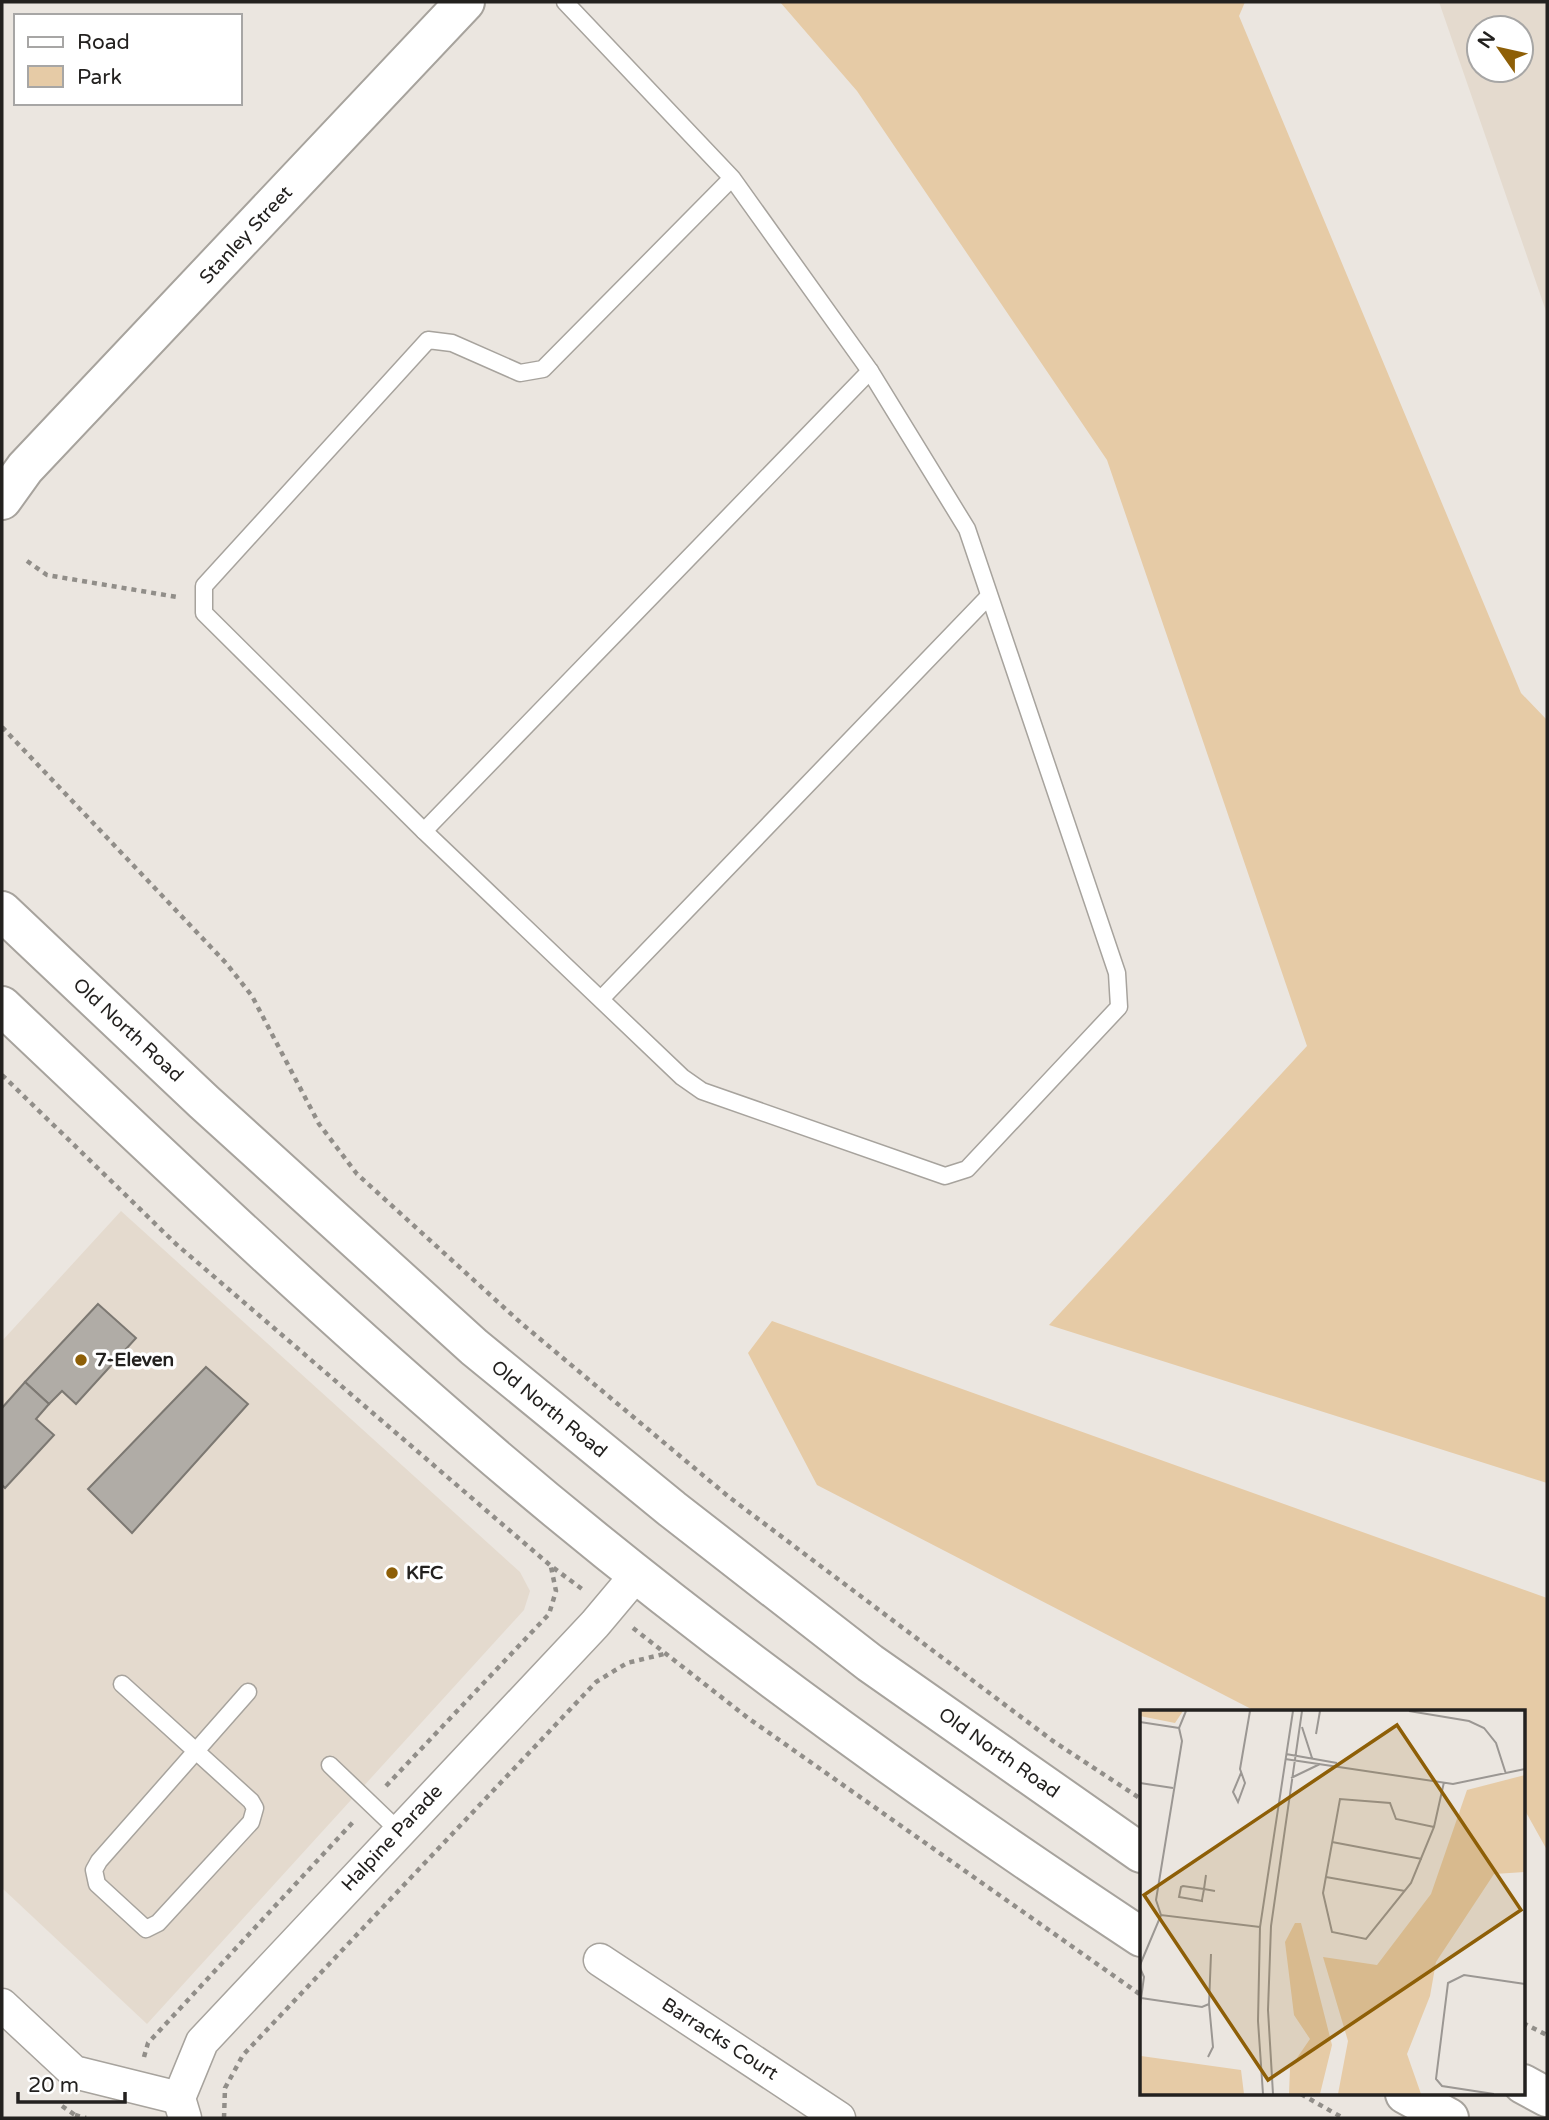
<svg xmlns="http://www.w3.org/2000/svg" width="1549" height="2120" viewBox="0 0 1549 2120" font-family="'Varela Round',sans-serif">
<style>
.built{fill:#e4dace;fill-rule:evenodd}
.green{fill:#e6cba6}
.building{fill:#b0aca6;stroke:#7c7872;stroke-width:2}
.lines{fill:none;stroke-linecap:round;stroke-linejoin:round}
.service-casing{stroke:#a7a39d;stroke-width:19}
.minor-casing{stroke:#a7a39d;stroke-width:35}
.tertiary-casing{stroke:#a7a39d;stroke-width:42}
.secondary-casing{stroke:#a7a39d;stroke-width:42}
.path{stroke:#918e89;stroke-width:4.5;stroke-dasharray:5 5;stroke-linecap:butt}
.service{stroke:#fff;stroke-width:16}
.minor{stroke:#fff;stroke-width:32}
.tertiary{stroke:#fff;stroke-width:38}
.secondary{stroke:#fff;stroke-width:38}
.poi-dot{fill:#8e5f07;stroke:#fff;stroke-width:2.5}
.labels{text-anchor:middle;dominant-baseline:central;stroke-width:7;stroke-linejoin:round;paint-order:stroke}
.street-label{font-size:19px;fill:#23211f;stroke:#fff}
.poi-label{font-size:19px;font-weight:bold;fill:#23211f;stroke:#fff;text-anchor:start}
.inset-road{fill:none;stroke:#9b9793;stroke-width:2}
.view{fill:#8e5f07;fill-opacity:0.15;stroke:#8e5f07;stroke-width:3.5}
.inset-edge{fill:none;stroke:#23211f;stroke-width:3.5}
</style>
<rect width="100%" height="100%" fill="#ebe6e0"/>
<g class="built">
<path d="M1439,2H1547V314ZM1479,28H1521V70H1479Z"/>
<path d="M121,1211L520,1572L530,1591L524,1610L147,2024L2,1888V1341Z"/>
</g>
<g class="green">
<path d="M780,2H1245L1239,16L1521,693L1547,720V1483L1049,1325L1307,1046L1107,460L857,91Z"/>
<path d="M772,1321L1547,1598V1850L1523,1807V1712H1257L817,1485L748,1353Z"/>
</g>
<g class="building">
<path d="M98,1304L136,1338L76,1404L62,1391L49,1404L25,1382Z"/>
<path d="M206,1367L248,1404L132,1533L88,1489Z"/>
<path d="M25,1382L49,1404L36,1419L54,1435L5,1488L2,1485V1408Z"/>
</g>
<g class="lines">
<defs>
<g id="service">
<path d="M565,2L732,178L870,371L967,529L1117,973L1119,1007L967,1169L945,1176L702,1091L682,1077L424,831L204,613V586L428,340L452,343L520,373L543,369L732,178"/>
<path d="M424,831L870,371"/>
<path d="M601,999L989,596"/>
<path d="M122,1684L251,1801L255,1808L251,1822L158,1923L146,1929L97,1884L94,1870L99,1861L248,1692"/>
<path d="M330,1765L399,1831"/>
</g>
<g id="minor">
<path d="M600,1960L839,2118"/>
<path d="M2,2005L74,2072L179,2098"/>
<path d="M185,2118L179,2098L202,2042L595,1624L637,1574"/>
</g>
<path id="tertiary" d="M2,500L25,468L465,2"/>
<g id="secondary">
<path d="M2,911L204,1102L474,1347L672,1509L870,1663L1141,1853"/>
<path d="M2,1006C156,1152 310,1298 471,1437C681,1619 909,1784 1141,1937"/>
<path d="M1523,2084L1547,2097"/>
<path d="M1405,2094L1449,2118"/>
</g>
</defs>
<use href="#service" class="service-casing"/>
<use href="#minor" class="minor-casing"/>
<use href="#tertiary" class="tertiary-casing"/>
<use href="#secondary" class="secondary-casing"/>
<g class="path">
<path d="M27,561L47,575L177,597"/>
<path d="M2,727L226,963L252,996L319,1124L357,1174L521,1323L729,1497L1053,1741L1141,1799"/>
<path d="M2,1075L176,1244L551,1566L582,1589"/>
<path d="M633,1628L748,1718L1141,1995"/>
<path d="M386,1786L549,1614L556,1591L551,1567"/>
<path d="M1523,2023L1547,2035"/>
<path d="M144,2057L148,2043L354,1821"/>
<path d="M1301,2094L1343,2118"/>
<path d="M62,2106L75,2115L72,2118"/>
<path d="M75,2115L86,2118"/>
<path d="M224,2118L225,2088L243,2055L596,1682L627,1663L664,1654"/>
</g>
<use href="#service" class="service"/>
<use href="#minor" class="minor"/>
<use href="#tertiary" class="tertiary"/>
<use href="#secondary" class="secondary"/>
</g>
<g class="poi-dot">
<circle cx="81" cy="1360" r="7"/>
<circle cx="392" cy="1573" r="7"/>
</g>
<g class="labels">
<g class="street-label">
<text transform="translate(246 235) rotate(-47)">Stanley Street</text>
<text transform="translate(128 1030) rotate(43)">Old North Road</text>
<text transform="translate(549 1409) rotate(39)">Old North Road</text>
<text transform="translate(999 1753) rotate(35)">Old North Road</text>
<text transform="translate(392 1838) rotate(-47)">Halpine Parade</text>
<text transform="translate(720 2039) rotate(33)">Barracks Court</text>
</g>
<g class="poi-label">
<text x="95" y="1360">7-Eleven</text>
<text x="406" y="1573">KFC</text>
</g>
</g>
<g transform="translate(1140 1710)">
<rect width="385" height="385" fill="#ebe6e0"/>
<path d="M0,1H43L35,13L0,6ZM385,65V162L354,164L296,252L290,286L267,344L281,384H198L208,331L183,247L237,255L291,184L327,80ZM155,213H161L192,335L180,384H149L150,358L170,329L154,305L145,232ZM1,346L101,360L104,384H0Z" fill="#e6cba6"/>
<path class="inset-road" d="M269,1L329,11L344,18L356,33L366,64M0,12L39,18M162,17L172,48M176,24L180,1M146,44L197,53M145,49L313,74L385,59M101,63L93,82L98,92L105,73L100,59L110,1M151,68L180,54M0,73L33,78M294,117L256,109L250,93L200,89L183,183L192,222L226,229L271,173L294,117L304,72M192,132L282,149M66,165L64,179L62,190V191L39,187L41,177L43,176L64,179L75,181M186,167L265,181M21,205L16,190L42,31L39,18L46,1M0,255L21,205L120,217M0,258L4,267L0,296M1,288L62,297L69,294L71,244M68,347L73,337L69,294M123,384L118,311L120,217L153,1M133,384L128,300L131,216L162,1M354,384L302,376L296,369L308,273L324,265L385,274"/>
<path class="view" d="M257,15L381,200L128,370L4,185Z"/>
<rect width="385" height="385" class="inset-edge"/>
</g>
<rect width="1549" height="2120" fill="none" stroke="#23211f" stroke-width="7"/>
<rect x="14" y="14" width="228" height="91" fill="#ffffff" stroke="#a7a6a5" stroke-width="2"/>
<rect x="28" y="37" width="35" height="10" fill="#ffffff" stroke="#a7a6a5" stroke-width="2"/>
<text x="77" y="49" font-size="21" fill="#23211f">Road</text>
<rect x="28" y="66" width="35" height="21" fill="#e6cba6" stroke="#a7a6a5" stroke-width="2"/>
<text x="77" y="84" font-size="21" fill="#23211f">Park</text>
<g transform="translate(1500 49) rotate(304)"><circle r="33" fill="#ffffff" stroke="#a7a6a5" stroke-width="2"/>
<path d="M0-5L12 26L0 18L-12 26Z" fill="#8e5f07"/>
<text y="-10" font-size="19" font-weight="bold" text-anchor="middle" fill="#23211f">N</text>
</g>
<path d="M18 2092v10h107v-10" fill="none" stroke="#23211f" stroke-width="3.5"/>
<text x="28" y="2092" font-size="21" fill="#23211f" stroke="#ffffff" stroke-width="5" paint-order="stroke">20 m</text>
</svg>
